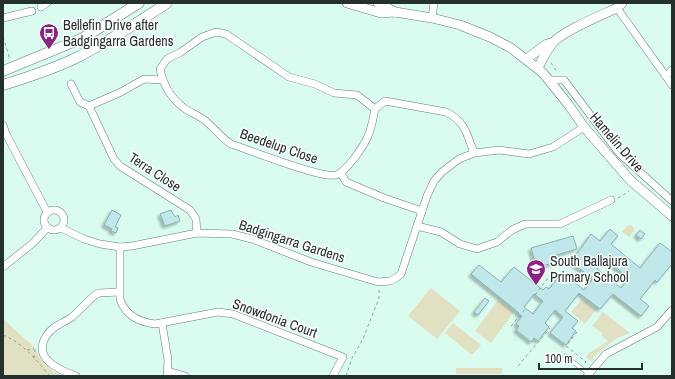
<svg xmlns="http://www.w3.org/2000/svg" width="675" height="379" viewBox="0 0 675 379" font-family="'Archivo Narrow',sans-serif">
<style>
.green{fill:#e1e0c3}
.building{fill:#c0e7e9;stroke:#8bb0b3;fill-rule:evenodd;filter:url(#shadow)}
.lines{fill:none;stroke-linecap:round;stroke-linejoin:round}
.service-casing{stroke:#607f74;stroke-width:4.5}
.minor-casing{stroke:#607f74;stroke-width:8}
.tertiary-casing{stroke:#607f74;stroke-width:10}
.secondary-casing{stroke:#607f74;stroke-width:11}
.path{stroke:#8aa399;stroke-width:1;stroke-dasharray:3 3;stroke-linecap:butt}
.service{stroke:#fff;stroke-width:3.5}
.minor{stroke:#fff;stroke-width:7}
.tertiary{stroke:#fff;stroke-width:9}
.secondary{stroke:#fff;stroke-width:10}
.labels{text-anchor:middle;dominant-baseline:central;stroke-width:3;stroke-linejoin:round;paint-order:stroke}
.poi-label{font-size:14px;fill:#23302b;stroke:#fff;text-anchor:start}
.street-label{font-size:14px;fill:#23302b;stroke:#fff}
</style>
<defs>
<filter id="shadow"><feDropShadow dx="-2.5" dy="2.5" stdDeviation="1" flood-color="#0004"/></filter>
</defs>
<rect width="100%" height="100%" fill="#d9fcee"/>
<g class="green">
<path d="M631,225L635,229L629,237L622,232L627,226Z"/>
<path d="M431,288L460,311L437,339L408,316Z"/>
<path d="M582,299L596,310L585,324L571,312Z"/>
<path d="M498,300L514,312L491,343L475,331Z"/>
<path d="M603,312L630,333L617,338L594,356L592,362L586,357L589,353L608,341L601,335L602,333L592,326Z"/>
<path d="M3,319L35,348L41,360L54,372L64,376H3Z"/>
<path d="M453,323L481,345L472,355L445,333Z"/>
<rect x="456" y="368" width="46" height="6"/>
</g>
<g class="building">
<path d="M112,210L121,215L115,227L118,228L116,233L111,231L112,229L104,225Z"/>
<path d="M171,210L175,217L178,215L180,221L165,226L160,214Z"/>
<path d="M610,229L618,236L611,244L640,268L660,243L672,252V264L657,282L655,280L640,299L649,306L641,316L613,294L600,309L579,293L565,311L578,321L572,328L576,331L566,345L550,333L563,317L555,310L545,323L549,327L538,341L534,338L531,342L516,330L519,326L516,324L522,316L518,314L519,313L471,274L479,265L501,282L514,267L543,290L546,287L549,289L561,274L562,275L563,273L584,290L593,279L571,262L591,234L600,241ZM605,259L629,278L621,288L597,269ZM534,294L543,301L533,314L524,307Z"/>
<path d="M640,230L645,234L641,239L636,235Z"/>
<path d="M573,236L577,249L556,255L558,262L541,266L539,261L535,262L531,248Z"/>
<path d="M485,298L489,301L478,315L474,312Z"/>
</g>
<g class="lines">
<defs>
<path id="service" d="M565,356L589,374"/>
<g id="minor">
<path d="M41,7L47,3"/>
<path d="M617,8L672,85"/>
<path d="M3,18L32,11"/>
<path d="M432,18L434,3"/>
<path d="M666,76L672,70"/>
<path d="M162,80L144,79L121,92L89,106L114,159L120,166L190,210L196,219L197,233"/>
<path d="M549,80H564L619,153L672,201"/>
<path d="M71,84L80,102L89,106"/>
<path d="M375,109C373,118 372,127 368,136C364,146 346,172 336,175C322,179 249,150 231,144C220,137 213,126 203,119C197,115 190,112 184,108C171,98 163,85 160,69L167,59L181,52L202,37L216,32L226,34L289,77L315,84L334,93L357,95L375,109L385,101L446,112C465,121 467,134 474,153"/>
<path d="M3,125L6,134L47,212"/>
<path d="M341,173L346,182L384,198L422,211"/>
<circle cx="54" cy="220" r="10"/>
<path d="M417,226L441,232L460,244L477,249L497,242L512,230L525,224H560L611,200"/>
<path d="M61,228L84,239L100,244L120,247L132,246L197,233L232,234L252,239L311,262L378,282L390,281L396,278L401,274L427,196L434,181L442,172L459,159L474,153L499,150L529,154L553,147L584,127"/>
<path d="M120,247V299C125,315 139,322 155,324L218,312L233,314L343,357L333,376"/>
<path d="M3,267L33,243L47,228"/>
<path d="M162,323L168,360L167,376"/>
<path d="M168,371L185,376"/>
<path d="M76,376C59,370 31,358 47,335C52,326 64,323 72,317C80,310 87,302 95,295L99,293L119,292"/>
<path d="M587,376L606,354L657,327L672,310"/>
</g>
<g id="tertiary">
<path d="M347,3L381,13L395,12L432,18L460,25L490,37L511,48L543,73L568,104L584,127L630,180L672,216"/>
<path d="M378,3L395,12"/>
<path d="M526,59L547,44L551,43"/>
<path d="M538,68C542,60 546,51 552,44C560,32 602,15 617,8L622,3"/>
</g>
<g id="secondary">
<path d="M3,71L83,38L139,3"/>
<path d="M3,85C29,77 56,68 80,56C110,40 139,22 167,3"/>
</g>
</defs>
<use href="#service" class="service-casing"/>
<use href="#minor" class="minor-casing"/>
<use href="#tertiary" class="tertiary-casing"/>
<use href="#secondary" class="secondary-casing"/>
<g class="path">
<path d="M3,37L10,59"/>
<path d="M551,63L558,73"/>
<path d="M618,198L622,196L629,191"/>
<path d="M557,256L560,263L568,267"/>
<path d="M535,295L548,278"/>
<path d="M511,326L526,308"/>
<path d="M577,332L566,346L586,362L585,364"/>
<path d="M3,335C23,343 36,360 50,376"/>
<path d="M27,350L34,349"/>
<path d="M34,358L35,349"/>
<path d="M518,366L550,328"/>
<path d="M346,376L352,358L363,339L379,298V290"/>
</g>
<use href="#service" class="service"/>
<use href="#minor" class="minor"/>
<use href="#tertiary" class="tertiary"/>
<use href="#secondary" class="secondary"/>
</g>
<defs>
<symbol id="bus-pin" viewBox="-11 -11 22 30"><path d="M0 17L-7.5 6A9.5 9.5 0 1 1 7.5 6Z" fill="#8e2185" stroke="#fff"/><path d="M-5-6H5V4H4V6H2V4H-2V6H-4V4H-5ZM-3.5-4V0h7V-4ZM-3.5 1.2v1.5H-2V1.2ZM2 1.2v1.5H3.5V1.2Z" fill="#fff"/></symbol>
<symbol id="school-pin" viewBox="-11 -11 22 30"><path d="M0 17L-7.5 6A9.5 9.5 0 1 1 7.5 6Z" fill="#8e2185" stroke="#fff"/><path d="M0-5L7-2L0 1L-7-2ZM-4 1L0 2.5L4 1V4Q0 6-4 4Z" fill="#fff"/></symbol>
</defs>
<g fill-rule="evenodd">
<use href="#bus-pin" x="38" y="22" width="22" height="30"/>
<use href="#school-pin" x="525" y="258" width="22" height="30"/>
</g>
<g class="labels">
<g class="poi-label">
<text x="63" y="25">Bellefin Drive after<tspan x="63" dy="16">Badgingarra Gardens</tspan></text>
<text x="550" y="261">South Ballajura<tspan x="550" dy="16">Primary School</tspan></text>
</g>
<g class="street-label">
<text transform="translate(617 142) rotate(49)">Hamelin Drive</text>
<text transform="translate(279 146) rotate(19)">Beedelup Close</text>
<text transform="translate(155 172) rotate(33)">Terra Close</text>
<text transform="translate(292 241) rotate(18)">Badgingarra Gardens</text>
<text transform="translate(275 318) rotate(20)">Snowdonia Court</text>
</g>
</g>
<rect width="675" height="379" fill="none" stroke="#23302b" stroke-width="8"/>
<path d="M539 363v6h103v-6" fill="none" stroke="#23302b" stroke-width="2"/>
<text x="545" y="363" font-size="12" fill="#23302b" stroke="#ffffff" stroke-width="3" paint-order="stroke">100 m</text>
</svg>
